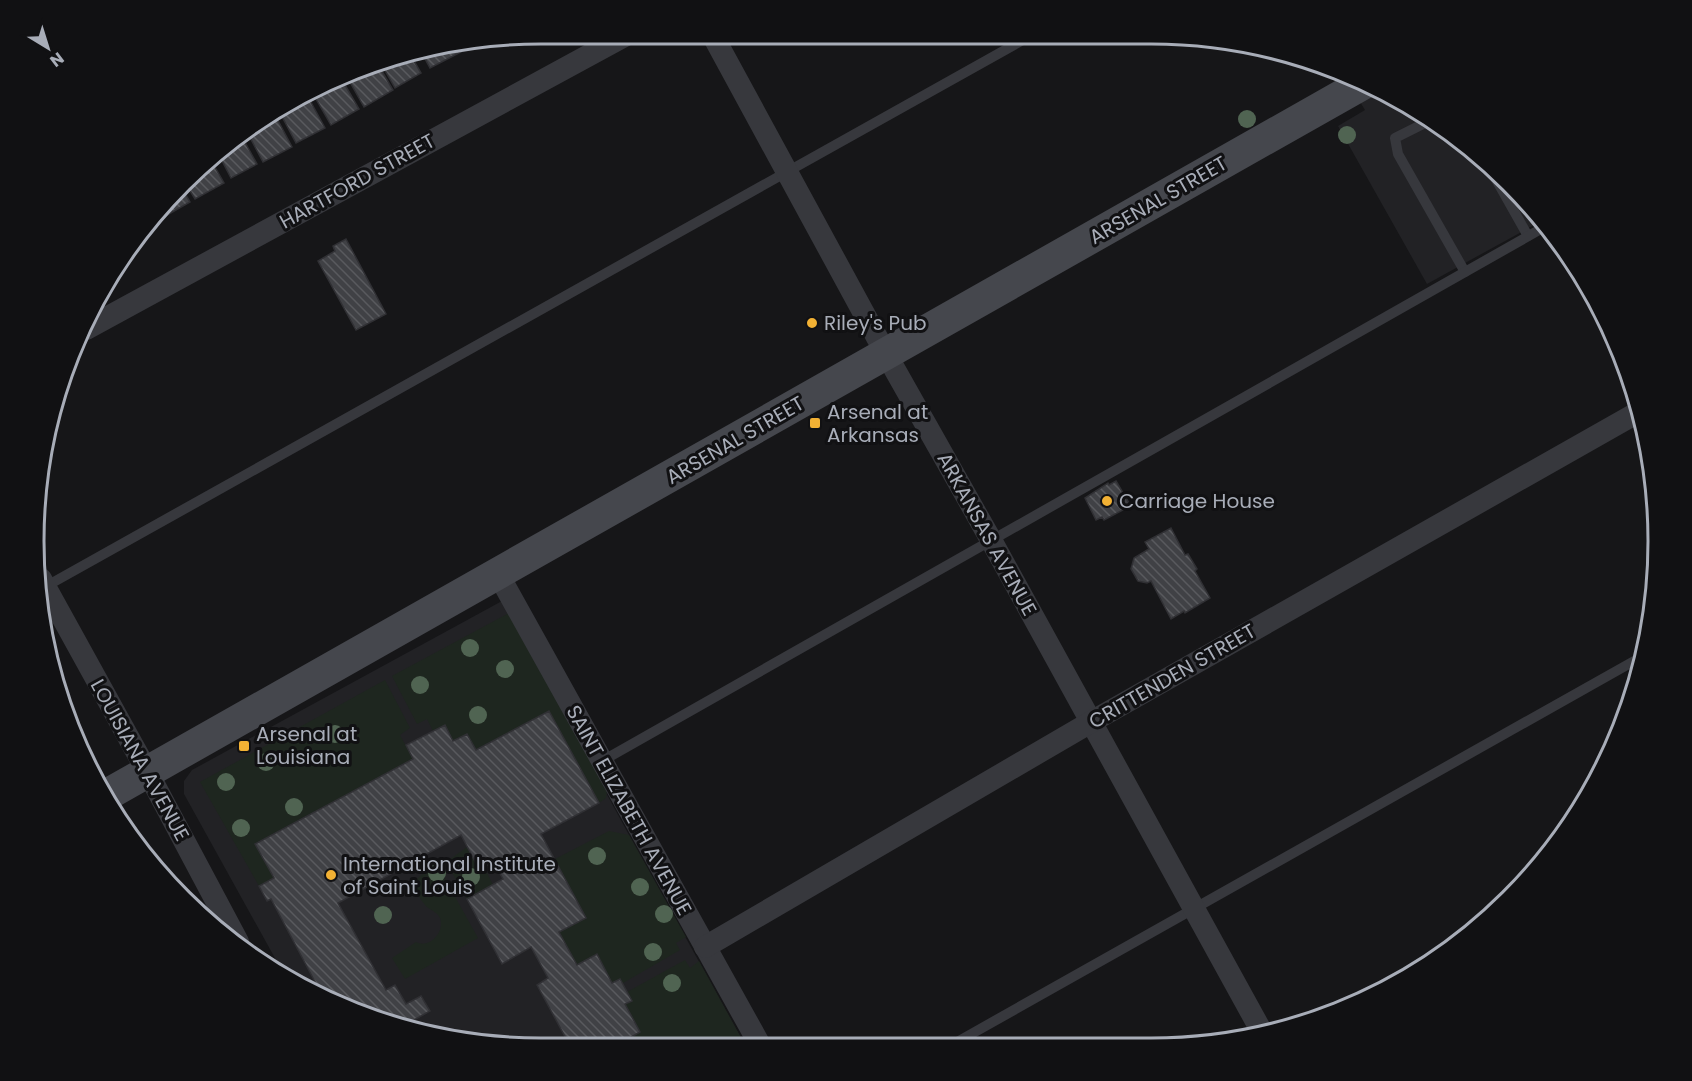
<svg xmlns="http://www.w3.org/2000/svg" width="1692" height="1081" viewBox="0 0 1692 1081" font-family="Poppins,sans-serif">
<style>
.built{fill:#222225}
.green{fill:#1e261f}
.building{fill:url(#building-back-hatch);stroke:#303034;stroke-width:1.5}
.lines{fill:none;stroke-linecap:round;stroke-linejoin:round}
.lane{stroke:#37383d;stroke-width:10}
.street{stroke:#37383d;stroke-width:22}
.secondary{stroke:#45474d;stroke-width:32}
.tree{fill:#506452}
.poi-dot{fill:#f2b134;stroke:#111113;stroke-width:2}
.labels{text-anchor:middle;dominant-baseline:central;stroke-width:6;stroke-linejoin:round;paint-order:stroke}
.street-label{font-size:20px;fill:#a8adb8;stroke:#111113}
.poi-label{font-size:20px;fill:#a8adb8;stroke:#111113;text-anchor:start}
.rim{fill:none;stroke:#a8adb8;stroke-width:3}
</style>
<defs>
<pattern id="building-back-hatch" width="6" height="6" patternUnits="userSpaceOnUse" patternTransform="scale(1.5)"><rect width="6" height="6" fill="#404145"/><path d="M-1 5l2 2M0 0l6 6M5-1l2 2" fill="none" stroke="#595a5e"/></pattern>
</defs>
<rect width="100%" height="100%" fill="#161618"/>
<g class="built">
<path d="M1344,76L1376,85L1486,159L1543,220L1427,284L1338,126L1365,110Z"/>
<path d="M502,601L629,835L745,1045L475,1044L346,1009L281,969L184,794V781L192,770Z"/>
</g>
<g class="green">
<path d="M509,613L607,791L606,798L599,803L549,711L476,750L467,734L453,741L445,725L433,731L427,719L417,724L392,676Z"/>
<path d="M385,680L410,728L400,735L413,759L256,843L274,878L259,886L200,782Z"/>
<path d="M609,831L629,835L686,937L676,943L680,950L623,983L620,979L612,983L577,965L559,932L586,918L555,859Z"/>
<path d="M467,847L480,871L485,869L493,885L467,899L446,862Z"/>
<path d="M438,866L478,938L405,979L392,958L416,942C430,949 445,932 440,918C437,911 429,910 425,905C420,899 416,891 412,884L421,875Z"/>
<path d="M685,960L690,968L699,961L745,1045L622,1044L621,1043L640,1032L625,1004L632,1001L627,992Z"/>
</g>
<g class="building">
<path d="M458,47L461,52L430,68L422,53Z"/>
<path d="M410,54L421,73L395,88L379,60Z"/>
<path d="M376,61L393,90L364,107L346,75Z"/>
<path d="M341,78L359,109L331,125L312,92Z"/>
<path d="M307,95L325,128L296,143L278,109Z"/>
<path d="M273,111L292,147L263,162L246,130L258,119Z"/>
<path d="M241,135L257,164L231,178L221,159L216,158Z"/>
<path d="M212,162L224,183L195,199L187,186Z"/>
<path d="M183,190L190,202L162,218L159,212Z"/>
<path d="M346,239L386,314L356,330L318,261L335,251L333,246Z"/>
<path d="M1116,481L1129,503L1122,507L1123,510L1104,520L1102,517L1096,520L1085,498L1108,483L1109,485Z"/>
<path d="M1171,528L1185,555L1188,554L1197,569L1195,571L1210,598L1185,613L1184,611L1171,619L1151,581L1147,583L1138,581L1131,569L1134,558L1149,549L1145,542Z"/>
<path d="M549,711L599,803L541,834L586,918L559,932L577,965L597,954L612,983L620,979L632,1001L625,1004L640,1032L621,1043L622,1044H569L537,985L548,978L531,947L502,964L467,899L503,879L494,863L480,871L461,835L338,903L386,990L395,985L406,1004L421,996L430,1011L405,1025L346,1009L322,995L271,899L267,901L259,886L274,878L255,844L413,759L406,745L445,725L453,741L467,734L476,750Z"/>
</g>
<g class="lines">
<g class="lane">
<path d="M1429,121L1395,138L1398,154L1465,272"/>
<path d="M1484,158L1528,236"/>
<path d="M43,588L1030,36"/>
<path d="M602,761L1548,225"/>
<path d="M950,1046L1643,656"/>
</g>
<g class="street">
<path d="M712,34L886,354L991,540L1263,1034"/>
<path d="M86,329L628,34"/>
<path d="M498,574L760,1045"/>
<path d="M41,579L147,771L238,942"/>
<path d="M705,947L1091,722L1642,410"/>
</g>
<path class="secondary" d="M103,797L1366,82"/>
</g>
<g class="tree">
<circle cx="1247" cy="119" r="9"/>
<circle cx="1347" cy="135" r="9"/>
<circle cx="470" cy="648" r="9"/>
<circle cx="505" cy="669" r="9"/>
<circle cx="420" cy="685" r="9"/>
<circle cx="478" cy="715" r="9"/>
<circle cx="335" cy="734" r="9"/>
<circle cx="266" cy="762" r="9"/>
<circle cx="226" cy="782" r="9"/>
<circle cx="294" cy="807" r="9"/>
<circle cx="241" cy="828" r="9"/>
<circle cx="597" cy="856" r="9"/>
<circle cx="437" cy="873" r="9"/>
<circle cx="471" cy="877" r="9"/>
<circle cx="640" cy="887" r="9"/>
<circle cx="664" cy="914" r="9"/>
<circle cx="383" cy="915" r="9"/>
<circle cx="653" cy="952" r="9"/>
<circle cx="672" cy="983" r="9"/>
</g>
<g class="poi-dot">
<circle cx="812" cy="323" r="6"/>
<rect x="809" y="417" width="12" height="12" rx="3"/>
<circle cx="1107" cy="501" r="6"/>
<rect x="238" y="740" width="12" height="12" rx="3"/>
<circle cx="331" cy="875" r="6"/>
</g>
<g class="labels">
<g class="street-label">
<text transform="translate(357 181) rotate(-29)">HARTFORD STREET</text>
<text transform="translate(1158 200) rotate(-30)">ARSENAL STREET</text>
<text transform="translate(735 440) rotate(-30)">ARSENAL STREET</text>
<text transform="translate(987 534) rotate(61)">ARKANSAS AVENUE</text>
<text transform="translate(1172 676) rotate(-30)">CRITTENDEN STREET</text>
<text transform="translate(140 760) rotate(61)">LOUISIANA AVENUE</text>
<text transform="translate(629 810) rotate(61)">SAINT ELIZABETH AVENUE</text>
</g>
<g class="poi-label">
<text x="824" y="323">Riley's Pub</text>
<text x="827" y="412">Arsenal at<tspan x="827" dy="23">Arkansas</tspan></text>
<text x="1119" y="501">Carriage House</text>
<text x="256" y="734">Arsenal at<tspan x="256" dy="23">Louisiana</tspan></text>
<text x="343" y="864">International Institute<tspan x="343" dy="23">of Saint Louis</tspan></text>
</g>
</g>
<path d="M0 0H1692V1081H0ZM541 44H1151A497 497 0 0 1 1648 541V541A497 497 0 0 1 1151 1038H541A497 497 0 0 1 44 541V541A497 497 0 0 1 541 44Z" fill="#111113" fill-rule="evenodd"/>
<path class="rim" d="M541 44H1151A497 497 0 0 1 1648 541V541A497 497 0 0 1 1151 1038H541A497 497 0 0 1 44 541V541A497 497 0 0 1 541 44Z"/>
<g transform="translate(48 48) rotate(142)" stroke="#111113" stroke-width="4.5" paint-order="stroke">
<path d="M0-4.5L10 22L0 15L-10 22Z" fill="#a8adb8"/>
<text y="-9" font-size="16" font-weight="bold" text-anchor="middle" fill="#a8adb8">N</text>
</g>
</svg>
